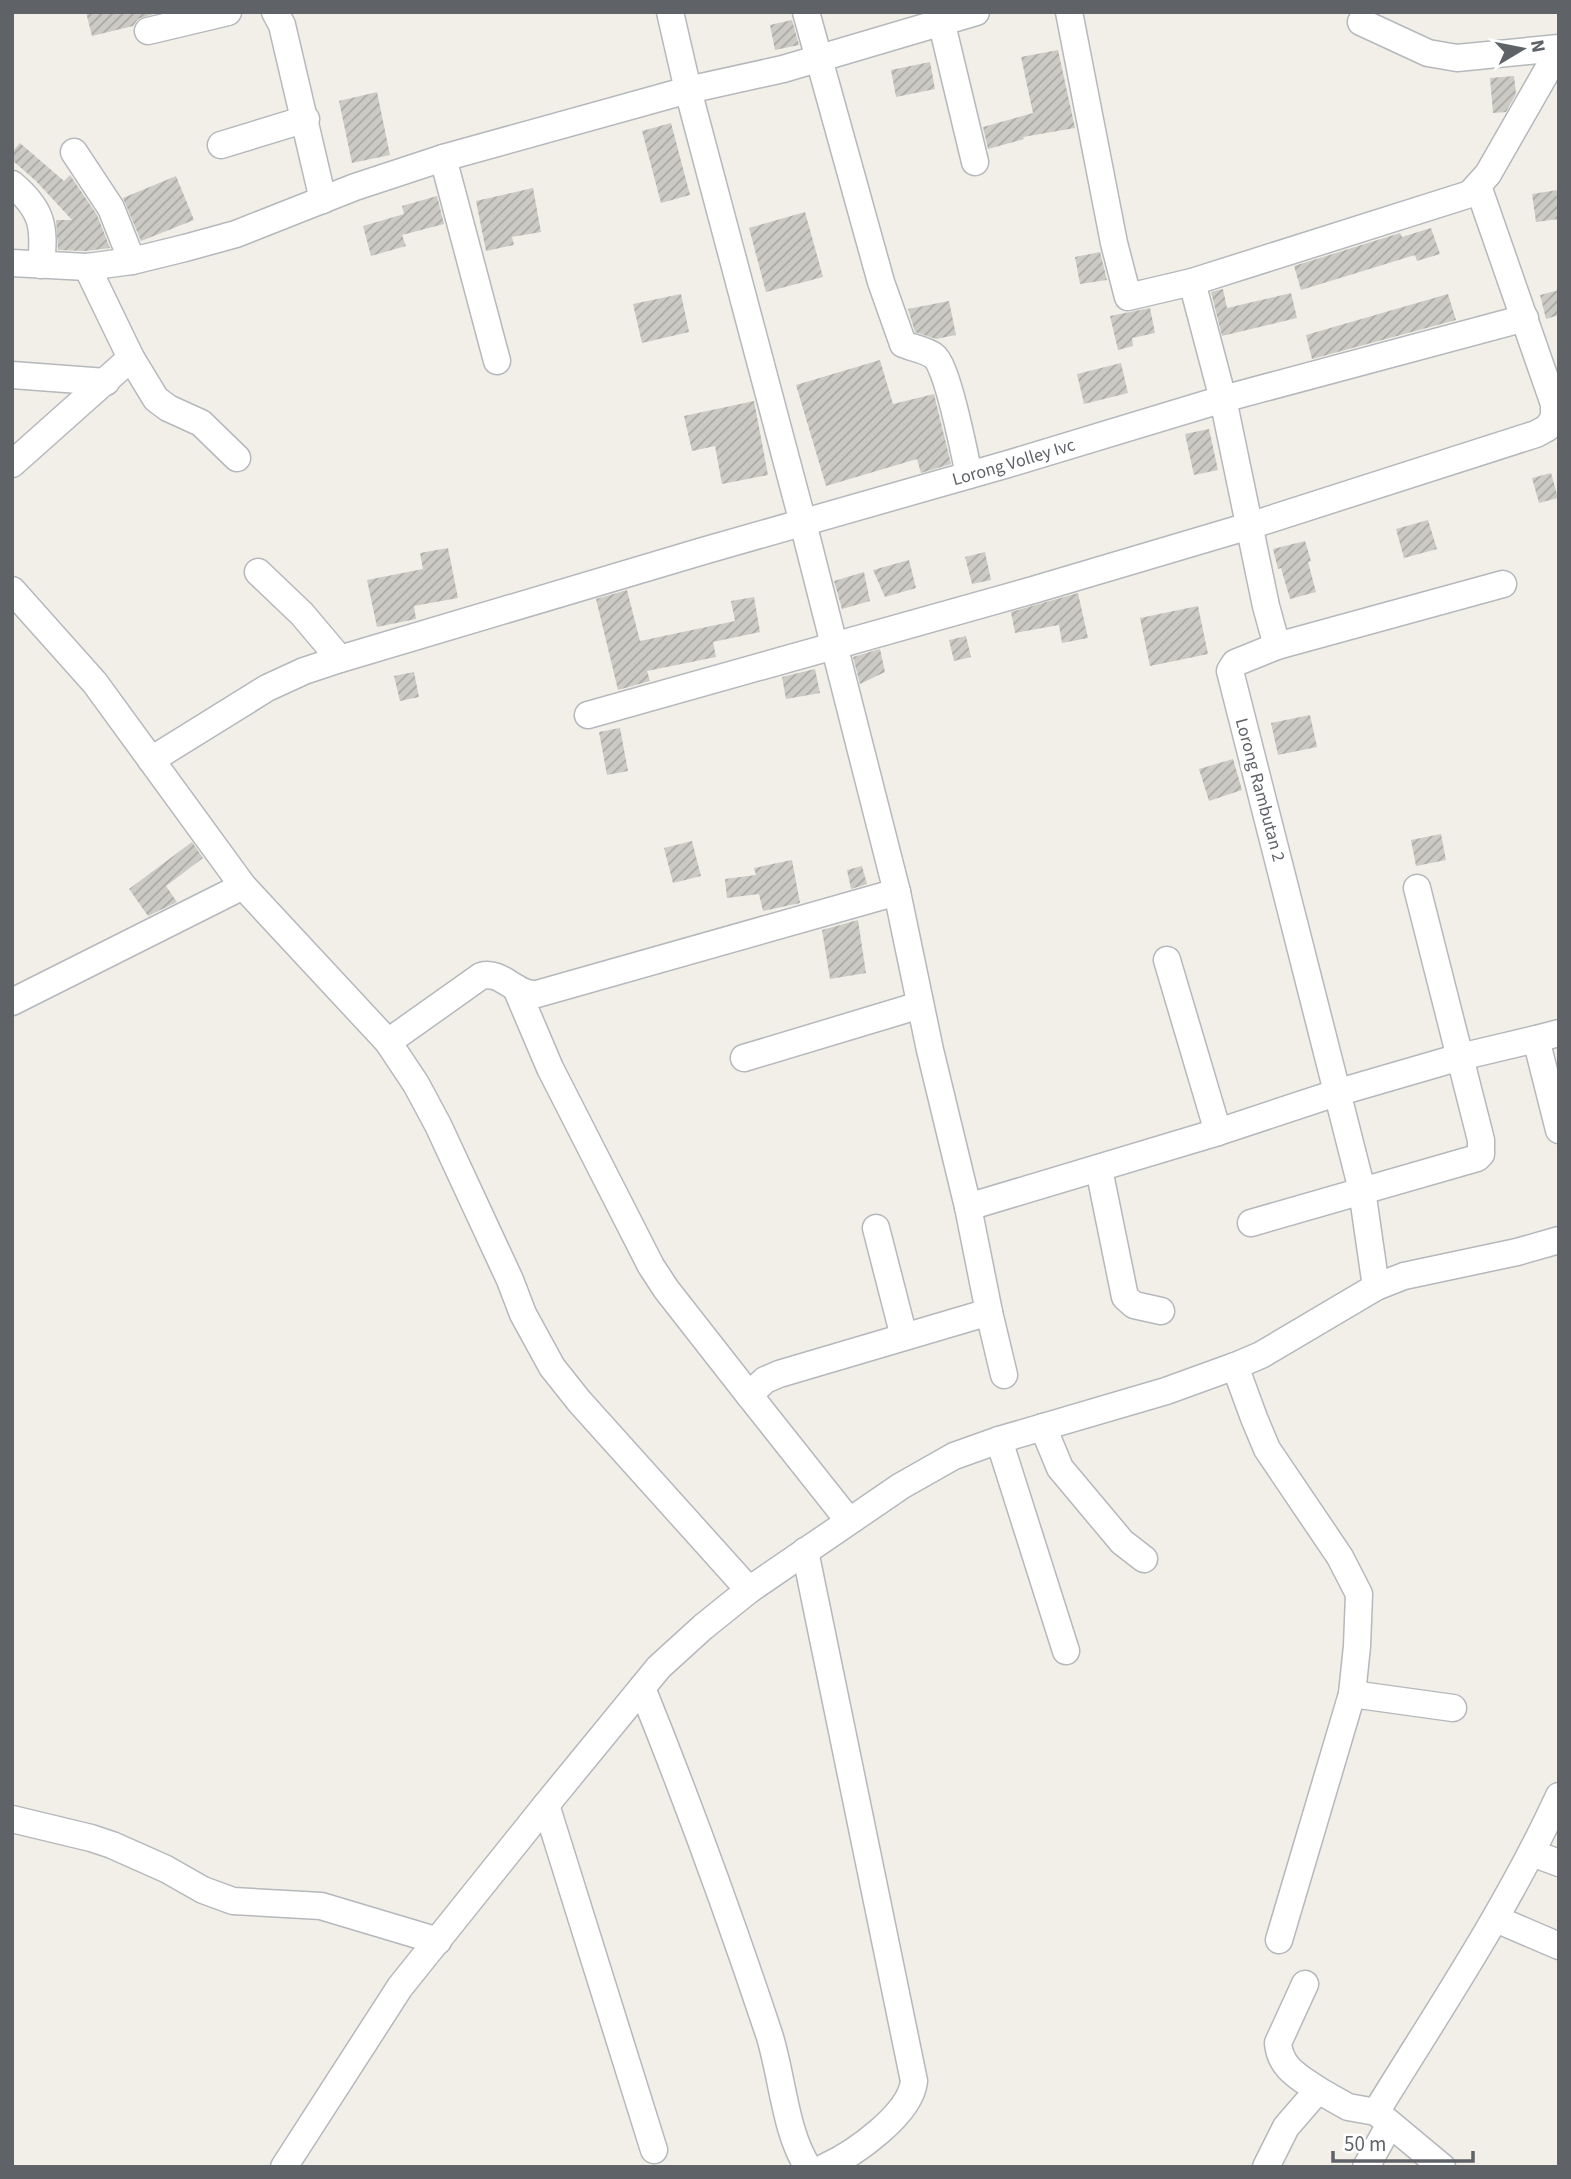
<svg xmlns="http://www.w3.org/2000/svg" width="1571" height="2179" viewBox="0 0 1571 2179" font-family="'Source Sans 3',sans-serif">
<style>
.building{fill:url(#building-hatch)}
.lines{fill:none;stroke-linecap:round;stroke-linejoin:round}
.minor-casing{stroke:#b5b8bc;stroke-width:29}
.minor{stroke:#fff;stroke-width:26}
.labels{text-anchor:middle;dominant-baseline:central;stroke-width:7;stroke-linejoin:round;paint-order:stroke}
.street-label{font-size:18px;fill:#5f6368;stroke:#fff}
</style>
<defs>
<pattern id="building-hatch" width="6" height="6" patternUnits="userSpaceOnUse" patternTransform="scale(1.75)"><rect width="6" height="6" fill="#cccac5"/><path d="M-1 1l2-2M0 6l6-6M5 7l2-2" fill="none" stroke="#a9a8a4"/></pattern>
</defs>
<rect width="100%" height="100%" fill="#f1efe8"/>
<g class="building">
<path d="M86,12H159L138,19L133,26L92,36Z"/>
<path d="M792,20L799,45L775,50L770,25Z"/>
<path d="M1058,50L1075,128L1023,137L1024,139L988,149L983,127L1033,113L1021,57Z"/>
<path d="M930,62L935,89L896,97L891,70Z"/>
<path d="M1514,76L1516,94L1506,112L1493,113L1490,78Z"/>
<path d="M377,92L390,155L352,163L339,101Z"/>
<path d="M671,123L690,195L661,203L642,131Z"/>
<path d="M20,143L64,181L70,175L97,215L110,248L86,251L58,250L56,220H72L36,181L12,160V152Z"/>
<path d="M176,176L194,220L141,241L123,198Z"/>
<path d="M533,188L541,232L512,237L514,245L486,251L476,201Z"/>
<path d="M1558,190L1559,219L1536,222L1532,194Z"/>
<path d="M437,196L444,224L402,235L406,246L371,256L363,226L404,214L402,206Z"/>
<path d="M805,212L823,277L766,292L749,228Z"/>
<path d="M1431,228L1440,254L1417,261L1415,255L1301,290L1294,266L1400,233L1402,237Z"/>
<path d="M1100,252L1107,280L1080,284L1075,257Z"/>
<path d="M1223,289L1227,308L1291,293L1297,318L1222,336L1211,292Z"/>
<path d="M1559,290V315L1546,319L1540,295Z"/>
<path d="M681,294L689,332L642,343L633,304Z"/>
<path d="M1448,294L1456,320L1312,359L1306,335Z"/>
<path d="M949,301L956,335L936,339L915,332L908,309Z"/>
<path d="M1150,308L1155,333L1132,338L1133,346L1118,350L1110,316Z"/>
<path d="M880,360L893,404L934,394L951,464L921,473L917,459L826,486L796,385Z"/>
<path d="M1121,363L1128,393L1084,404L1077,374Z"/>
<path d="M754,401L768,475L722,484L715,446L692,451L684,416Z"/>
<path d="M1209,429L1218,470L1194,475L1185,434Z"/>
<path d="M1551,473L1558,498L1539,503L1532,478Z"/>
<path d="M1428,520L1437,549L1404,558L1396,529Z"/>
<path d="M1305,541L1311,561L1308,562L1316,592L1290,599L1281,568L1278,569L1273,549Z"/>
<path d="M448,548L458,598L414,606L416,619L377,627L367,580L423,569L420,553Z"/>
<path d="M985,552L991,580L972,584L965,557Z"/>
<path d="M909,560L916,588L885,597L873,570Z"/>
<path d="M864,572L870,601L842,609L834,581Z"/>
<path d="M627,590L640,641L735,621L731,601L754,597L760,632L713,642L716,657L647,671L650,681L618,690L596,599Z"/>
<path d="M1078,593L1088,638L1062,643L1059,625L1015,633L1011,612Z"/>
<path d="M1198,606L1208,654L1150,666L1140,618Z"/>
<path d="M966,636L971,657L954,661L949,640Z"/>
<path d="M880,649L885,672L860,684L853,657Z"/>
<path d="M815,669L820,693L786,699L782,677Z"/>
<path d="M414,672L419,697L400,701L394,676Z"/>
<path d="M1310,715L1317,747L1278,755L1271,723Z"/>
<path d="M620,728L628,771L607,775L599,732Z"/>
<path d="M1233,759L1242,790L1209,801L1199,769Z"/>
<path d="M1441,834L1446,860L1416,866L1411,840Z"/>
<path d="M692,841L701,876L673,883L664,848Z"/>
<path d="M192,842L203,858L166,886L177,902L148,916L129,889Z"/>
<path d="M792,860L800,903L763,911L759,894L727,898L725,879L756,875L754,868Z"/>
<path d="M862,866L867,884L851,889L847,870Z"/>
<path d="M858,920L866,973L830,979L822,930Z"/>
</g>
<g class="lines">
<defs>
<g id="minor">
<path d="M275,12L282,25L323,200"/>
<path d="M670,12L688,90L802,519L897,892L930,1050L968,1207L1218,1132L1336,1093L1460,1057L1536,1039"/>
<path d="M806,12L881,282L903,344C913,348 926,350 934,356C947,364 965,456 969,475"/>
<path d="M939,12L975,162"/>
<path d="M1069,12L1114,243L1128,297L1192,282"/>
<path d="M1361,22L1428,53L1457,58L1559,48"/>
<path d="M148,31L228,12"/>
<path d="M221,145L306,119"/>
<path d="M74,152L111,208L132,261"/>
<path d="M443,158L497,361"/>
<path d="M12,184C43,210 45,227 41,265"/>
<path d="M12,263L87,267L132,261L185,248L236,234L355,187L443,158L688,90L783,69L976,12"/>
<path d="M87,267L131,358L156,399L168,408L201,423L237,458"/>
<path d="M12,375L106,382"/>
<path d="M12,464L131,358"/>
<path d="M258,572L302,614L340,659"/>
<path d="M12,590L95,683L243,886L388,1042L416,1084L438,1125L510,1280L523,1314L552,1367L579,1401L749,1590"/>
<path d="M1277,646L1266,606L1223,399L1192,282L1470,194L1488,174L1559,50"/>
<path d="M588,715L1033,590L1249,526L1536,434L1547,428L1554,418V404L1478,186"/>
<path id="s1" d="M151,760L267,688L304,671L340,659L703,551L1008,464L1223,399L1525,318"/>
<path d="M1167,960L1218,1132"/>
<path d="M516,988L550,1068L651,1266L666,1289L749,1395"/>
<path d="M12,1002L243,886"/>
<path d="M1559,1033L1536,1039L1559,1130"/>
<path d="M388,1042L481,976C503,970 515,996 537,994L897,892"/>
<path d="M744,1058L920,1005"/>
<path d="M1099,1169L1125,1297L1134,1305L1161,1311"/>
<path d="M1251,1223L1477,1158L1481,1154V1140L1417,888"/>
<path d="M876,1228L904,1337"/>
<path d="M1376,1287L1362,1190L1230,671L1235,663L1277,646L1503,584"/>
<path d="M989,1312L1004,1375"/>
<path d="M1235,1366L1254,1418L1267,1449L1340,1557L1359,1594L1357,1646L1352,1694L1279,1940"/>
<path d="M1043,1427L1060,1468L1122,1542L1144,1559"/>
<path d="M999,1440L1066,1651"/>
<path d="M849,1521L749,1395L765,1380L779,1374L989,1312L968,1207"/>
<path d="M805,1551L914,2081C911,2114 854,2154 825,2167"/>
<path d="M642,1688C688,1802 730,1917 769,2034C782,2074 785,2133 808,2167"/>
<path d="M1352,1694L1453,1708"/>
<path d="M546,1805L654,2150"/>
<path d="M12,1819L91,1838L112,1845L166,1869L203,1890L233,1901L321,1906L438,1941"/>
<path d="M1532,1853L1559,1863"/>
<path d="M1496,1919L1559,1946"/>
<path d="M1305,1984L1278,2043C1280,2068 1299,2077 1318,2090"/>
<path d="M1376,2112L1442,2167"/>
<path d="M284,2167L400,1987L546,1805L659,1667L703,1627L749,1590L901,1486L954,1456L999,1440L1166,1391L1235,1366L1261,1355L1376,1287L1404,1276L1517,1252L1559,1240"/>
<path d="M1266,2167L1286,2127L1318,2090L1348,2107L1376,2112C1440,2008 1508,1907 1559,1796"/>
<path d="M1366,2167L1390,2124"/>
</g>
</defs>
<use href="#minor" class="minor-casing"/>
<use href="#minor" class="minor"/>
</g>
<g class="labels">
<g class="street-label">
<text stroke="none"><textPath href="#s1" startOffset="917">Lorong Volley Ivc</textPath></text>
<text transform="translate(1260 790) rotate(75)">Lorong Rambutan 2</text>
</g>
</g>
<rect width="1571" height="2179" fill="none" stroke="#5f6368" stroke-width="28"/>
<g transform="translate(1522 49) rotate(80)" stroke="#ffffff" stroke-width="5" paint-order="stroke">
<path d="M0-5L12 26L0 18L-12 26Z" fill="#5f6368"/>
<text y="-10" font-size="19" font-weight="bold" text-anchor="middle" fill="#5f6368">N</text>
</g>
<path d="M1333 2151v10h140v-10" fill="none" stroke="#5f6368" stroke-width="3.5"/>
<text x="1344" y="2151" font-size="21" fill="#5f6368" stroke="#ffffff" stroke-width="5" paint-order="stroke">50 m</text>
</svg>
